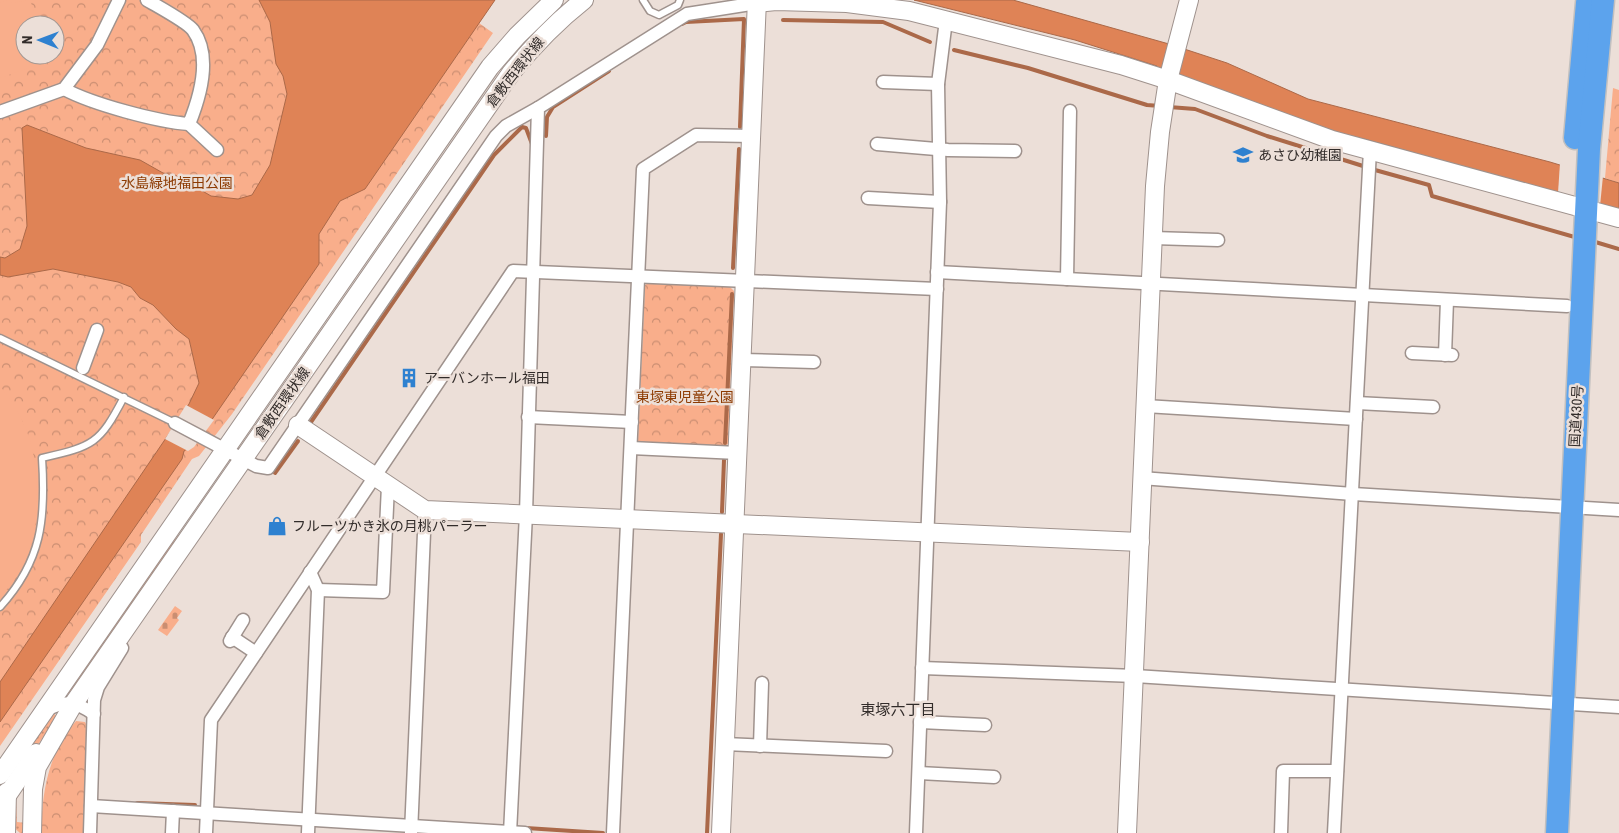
<svg xmlns="http://www.w3.org/2000/svg" width="1619" height="833" viewBox="0 0 1619 833" font-family="'Roboto Condensed','Noto Sans JP',sans-serif">
<style>
.grass{fill:url(#grass-dots)}
.cemetery{fill:url(#cemetery-stones)}
.park{fill:url(#park-crowns);fill-rule:evenodd}
.pitch{fill:#f9ae8b}
.water{fill:#df8356;stroke:#ab6949}
.pier{fill:#ecdfd8}
.lines{fill:none;stroke-linecap:round;stroke-linejoin:round}
.stream{stroke:#ab6949;stroke-width:4}
.lane-casing{stroke:#9f928d;stroke-width:9}
.street-casing{stroke:#9f928d;stroke-width:15}
.secondary-casing{stroke:#9f928d;stroke-width:20}
.highway-casing{stroke:#c2c0bf;stroke-width:25}
.lane{stroke:#fff;stroke-width:6}
.street{stroke:#fff;stroke-width:12}
.secondary{stroke:#fff;stroke-width:18}
.highway{stroke:#5ca3ed;stroke-width:22}
.labels{text-anchor:middle;dominant-baseline:central;stroke-width:5;stroke-linejoin:round;paint-order:stroke}
.street-label{font-size:14px;fill:#322c2a;stroke:#ecdfd8}
.poi-label{font-size:14px;fill:#322c2a;stroke:#ecdfd8;text-anchor:start}
.park-label{font-size:14px;fill:#8d3b02;stroke:#ecdfd8}
.neighbourhood-label{font-size:15px;fill:#322c2a;stroke:#ecdfd8}
</style>
<defs>
<pattern id="grass-dots" width="8" height="8" patternUnits="userSpaceOnUse" patternTransform="scale(1.25)"><rect width="8" height="8" fill="#f9ae8b"/><path d="M2 2h.1M6 6h.1" fill="none" stroke="#ca8e72" stroke-width="1.8" stroke-linecap="round"/></pattern>
<pattern id="cemetery-stones" width="16" height="16" patternUnits="userSpaceOnUse" patternTransform="scale(1.25)"><rect width="16" height="16" fill="#f9ae8b"/><path d="M2 7V4a2 2 0 0 1 4 0v3zM10 15v-3a2 2 0 0 1 4 0v3z" fill="#ca8e72"/></pattern>
<pattern id="park-crowns" width="20" height="18" patternUnits="userSpaceOnUse" patternTransform="scale(1.25)"><rect width="20" height="18" fill="#f9ae8b"/><path d="M2 6a3 3 0 1 1 6 0M12 15a3 3 0 1 1 6 0" fill="none" stroke="#ca8e72"/></pattern>
</defs>
<rect width="100%" height="100%" fill="#ecdfd8"/>
<g class="grass">
<path d="M221,476L224,478L69,696L67,691L159,559L187,525Z"/>
<path d="M55,714L56,718L31,755L27,752L52,715Z"/>
<path d="M16,798L17,822L27,823L26,833H20L11,825L12,803Z"/>
</g>
<path class="cemetery" d="M175,606L182,611L177,618L179,620L167,636L158,630Z"/>
<g class="park">
<path d="M0,0H495L479,23L493,33L232,414L199,456L192,459L141,535V542L0,746ZM25,25H55V55H25Z"/>
<path d="M1613,88L1619,90V183L1605,178Z"/>
<path d="M650,282L728,285L734,291L728,444L721,448L642,445L638,441L645,285Z"/>
<path d="M76,721L85,722L88,728L86,833H41C42,792 48,753 76,721Z"/>
</g>
<g class="pitch">
<path d="M9,0L11,3L30,0L39,25H25V55H49L51,60L0,78V3Z"/>
<path d="M0,386C32,425 39,461 36,511C35,529 33,548 24,564C18,576 9,587 0,598Z"/>
</g>
<g class="water">
<path d="M259,0H495L365,189L340,201L319,234V264L213,418L193,445L184,451L182,459L0,722V682L164,441L189,404L199,383L189,339L176,329L153,305L140,298L131,287L118,282L53,269L8,277L0,275V257L5,258L20,249L27,226L22,128L27,125L86,148L140,160L163,173L175,175L211,196L238,199L252,195L270,165L287,94L283,76L276,64L270,22Z"/>
<path d="M914,0H1013L1169,44L1227,63L1308,99L1550,162L1619,183V210L1364,139L1337,135L1158,70L1157,66L1075,40Z"/>
</g>
<g class="pier">
<path d="M1560,163L1603,176L1600,206L1558,193Z"/>
<path d="M186,405L214,420L194,447L188,451L165,439Z"/>
</g>
<g class="lines">
<g class="stream">
<path d="M783,20L883,22L930,42"/>
<path d="M682,24L686,22L744,19L740,127"/>
<path d="M954,50L1028,68L1147,105L1160,106"/>
<path d="M1169,107L1195,109L1267,136L1363,166"/>
<path d="M546,136L547,117L553,107L609,71"/>
<path d="M1375,170L1429,185L1432,196L1578,238"/>
<path d="M1592,241L1619,249"/>
<path d="M733,268L739,149"/>
<path d="M311,422L494,155L522,127L526,128L532,144"/>
<path d="M725,443L732,294"/>
<path d="M275,473L298,441"/>
<path d="M722,512L724,460"/>
<path d="M137,803L195,805"/>
<path d="M526,828L603,833"/>
<path d="M707,833L721,534"/>
</g>
<defs>
<g id="lane">
<path d="M643,0L650,11L659,15L678,5L680,0"/>
<path d="M0,338L175,423"/>
<path d="M0,607C42,561 46,519 42,458C93,446 99,445 124,397"/>
</g>
<g id="street">
<path d="M883,82L938,84"/>
<path d="M64,89C92,104 158,122 189,124C200,97 212,56 193,30C187,22 157,6 147,0"/>
<path d="M0,112L64,89L97,45L119,0"/>
<path d="M189,124L217,150"/>
<path d="M877,144L948,150L1015,151"/>
<path d="M868,198L940,202"/>
<path d="M1153,238L1218,240"/>
<path d="M937,272L1567,306"/>
<path d="M1067,279L1070,111"/>
<path d="M1412,353L1452,355"/>
<path d="M1445,355L1447,300"/>
<path d="M742,360L814,362"/>
<path d="M83,368L97,330"/>
<path d="M1357,403L1433,407"/>
<path d="M1145,406L1356,419"/>
<path d="M528,417L632,422"/>
<path d="M175,423L256,466L268,468L496,136L506,126L538,108"/>
<path d="M631,448L738,453"/>
<path d="M1141,478L1353,494L1619,510"/>
<path d="M318,590L383,592L388,486"/>
<path d="M232,637L256,653"/>
<path d="M230,641L243,620"/>
<path d="M922,668L1135,676L1619,707"/>
<path d="M46,710C66,700 75,701 94,714"/>
<path d="M920,722L985,725"/>
<path d="M725,744L886,751"/>
<path d="M760,746L762,683"/>
<path d="M919,773L994,777"/>
<path d="M91,806L525,833"/>
<path d="M90,833L94,700L98,687L122,648"/>
<path d="M172,833L173,811"/>
<path d="M206,833L211,720L513,271L937,289"/>
<path d="M308,833L318,590L310,572"/>
<path d="M411,833L425,510"/>
<path d="M510,833L526,514L538,108L687,14L757,3"/>
<path d="M613,833L643,169L696,135L752,136"/>
<path d="M916,833L940,202L938,84L946,20"/>
<path d="M1281,833L1283,771H1337"/>
<path d="M1334,833L1370,150"/>
</g>
<g id="secondary">
<path d="M757,3L776,1L847,3L909,11L1121,65L1168,80L1332,140L1619,218"/>
<path d="M298,425L425,510L1140,542"/>
<path d="M0,775L490,67L517,36L554,0"/>
<path d="M0,806L36,753"/>
<path d="M6,833L7,792"/>
<path d="M32,833L33,789L37,767L74,703L511,73C533,46 556,22 584,0"/>
<path d="M721,833L757,0"/>
<path d="M1127,833L1155,186L1160,132L1168,80L1189,0"/>
</g>
<g id="highway">
<path d="M1575,138L1587,3"/>
<path d="M1557,833L1589,149L1603,0"/>
</g>
</defs>
<use href="#lane" class="lane-casing"/>
<use href="#street" class="street-casing"/>
<use href="#secondary" class="secondary-casing"/>
<use href="#highway" class="highway-casing"/>
<use href="#lane" class="lane"/>
<use href="#street" class="street"/>
<use href="#secondary" class="secondary"/>
<use href="#highway" class="highway"/>
</g>
<defs>
<symbol id="school-bare" viewBox="-9 -9 18 18"><path d="M0-5L7-2L0 1L-7-2ZM-4 1L0 2.5L4 1V4Q0 6-4 4Z" fill="#2e81d0" stroke="#ecdfd8" stroke-width="2.5" paint-order="stroke"/></symbol>
<symbol id="building-bare" viewBox="-9 -9 18 18"><path d="M-4-6H4V6H1V3H-1V6H-4ZM-2.5-4.3h1.7v1.8h-1.7ZM.8-4.3h1.7v1.8H.8ZM-2.5-1h1.7V.8h-1.7ZM.8-1h1.7V.8H.8Z" fill="#2e81d0" stroke="#ecdfd8" stroke-width="2.5" paint-order="stroke"/></symbol>
<symbol id="shop-bare" viewBox="-9 -9 18 18"><path d="M-5-2.5h2.3a2.7 3.5 0 0 1 5.4 0H5L5.5 6h-11ZM-1.5-2.5h3a1.5 2.3 0 0 0-3 0Z" fill="#2e81d0" stroke="#ecdfd8" stroke-width="2.5" paint-order="stroke"/></symbol>
</defs>
<g fill-rule="evenodd">
<use href="#school-bare" x="1229" y="141" width="28" height="28"/>
<use href="#building-bare" x="395" y="364" width="28" height="28"/>
<use href="#shop-bare" x="263" y="512" width="28" height="28"/>
</g>
<g class="labels">
<g class="street-label">
<text transform="translate(515 72) rotate(-52)">倉敷西環状線</text>
<text transform="translate(282 403) rotate(-55)">倉敷西環状線</text>
<text transform="translate(1576 416) rotate(-87)">国道430号</text>
</g>
<g class="poi-label">
<text x="1258" y="155">あさひ幼稚園</text>
<text x="424" y="378">アーバンホール福田</text>
<text x="292" y="526">フルーツかき氷の月桃パーラー</text>
</g>
<g class="park-label">
<text x="177" y="183">水島緑地福田公園</text>
<text x="685" y="397">東塚東児童公園</text>
</g>
<g class="neighbourhood-label">
<text x="898" y="710">東塚六丁目</text>
</g>
</g>
<g transform="translate(40 40) rotate(271)"><circle r="24" fill="#ecdfd8" stroke="#a29792"/>
<path d="M0-4L9 19L0 12L-9 19Z" fill="#2e81d0"/>
<text y="-8" font-size="14" font-weight="bold" text-anchor="middle" fill="#322c2a">N</text>
</g>
</svg>
